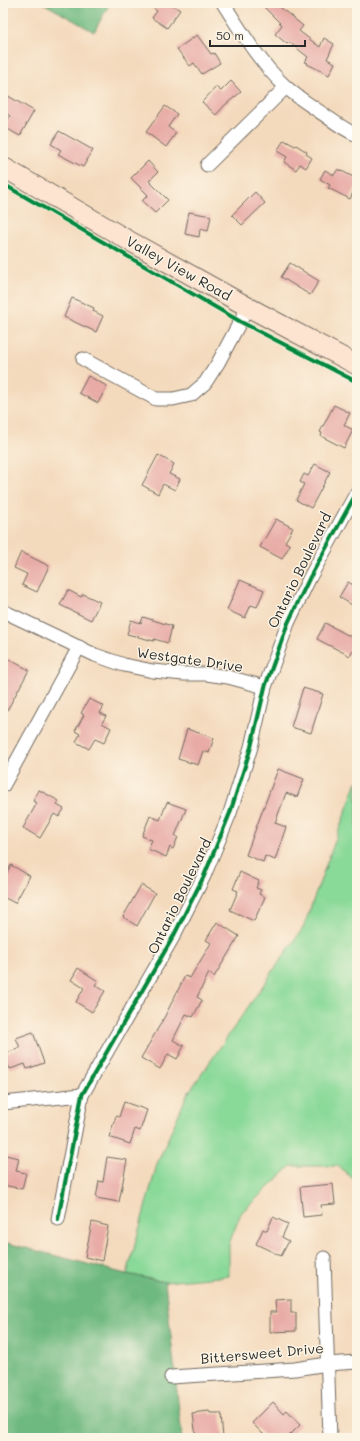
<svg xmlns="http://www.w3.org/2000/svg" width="360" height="1441" viewBox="0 0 360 1441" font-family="Mali,sans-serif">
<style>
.green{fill:#89d998;stroke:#5a8262}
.forest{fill:#6eb980;stroke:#4c7256}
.building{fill:#e8aba6}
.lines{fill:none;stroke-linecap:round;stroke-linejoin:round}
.minor-casing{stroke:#71685e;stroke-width:15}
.secondary-casing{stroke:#71685e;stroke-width:21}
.minor{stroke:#fff;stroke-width:13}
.secondary{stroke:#fde4d1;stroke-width:19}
.cycleway-casing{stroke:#fcf5e5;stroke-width:6}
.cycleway{stroke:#00873e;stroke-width:4}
.labels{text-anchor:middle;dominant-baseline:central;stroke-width:3;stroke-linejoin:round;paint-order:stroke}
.street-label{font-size:14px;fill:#2b2b2b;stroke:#fcf5e5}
</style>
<rect width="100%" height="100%" fill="#fcf5e5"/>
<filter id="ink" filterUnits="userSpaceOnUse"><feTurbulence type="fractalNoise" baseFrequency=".025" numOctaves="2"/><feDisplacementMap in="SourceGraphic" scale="8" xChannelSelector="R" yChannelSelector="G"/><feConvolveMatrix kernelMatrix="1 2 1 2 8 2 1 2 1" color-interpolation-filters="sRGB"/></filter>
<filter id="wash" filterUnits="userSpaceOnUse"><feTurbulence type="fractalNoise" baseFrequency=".012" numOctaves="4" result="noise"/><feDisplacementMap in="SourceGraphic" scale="16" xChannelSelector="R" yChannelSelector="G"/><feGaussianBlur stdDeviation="0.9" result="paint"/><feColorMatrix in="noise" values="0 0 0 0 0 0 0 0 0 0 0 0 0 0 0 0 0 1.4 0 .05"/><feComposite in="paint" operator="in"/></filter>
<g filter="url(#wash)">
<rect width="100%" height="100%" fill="#f4dabd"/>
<path class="green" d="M357,781V1182L338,1166H291L241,1213L229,1244V1276L165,1282L127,1274L157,1164L187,1095L303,928Z"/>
<g class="forest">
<path d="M43,3H110L94,32Z"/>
<path d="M3,1242L126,1274L165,1282L182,1438H3Z"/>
</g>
<g id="blocks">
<g class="building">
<path d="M146,3H169L180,10L167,28L152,18L157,11Z"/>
<path d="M260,3H275L303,26L299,31L320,47L324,38L334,44L327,59L335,63L329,75L307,64L308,63L305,62L308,57L289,42L287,44L275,34L282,25Z"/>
<path d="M197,35L211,54L214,53L220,63L202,74L194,63L190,66L177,49Z"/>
<path d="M231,81L241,92L225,105L216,115L202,102L216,87L221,91Z"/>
<path d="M3,93L34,111L20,136L4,127L10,116L3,111Z"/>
<path d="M165,106L177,114L168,127L176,133L166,147L146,132Z"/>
<path d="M59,131L93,150L83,167L58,154L61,150L51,144Z"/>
<path d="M284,140L295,146L296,145L307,152L306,154L312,158L306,168L300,164L296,170L284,162L287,157L277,151Z"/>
<path d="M148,161L158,172L149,181L168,200L155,213L142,201L148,195L131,178Z"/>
<path d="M338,169L357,179V185L350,199L328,188L330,185L320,179L325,170L334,175Z"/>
<path d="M255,192L265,203L242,225L232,215Z"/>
<path d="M189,212L211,216L208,231L200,229L199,237L185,234Z"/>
<path d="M290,263L319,281L310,295L281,277Z"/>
<path d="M72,298L94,308L93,311L103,316L96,332L64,317Z"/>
<path d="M88,376L107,386L98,403L79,393Z"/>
<path d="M334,405L350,413L344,425L353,430L344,448L321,436L322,433L320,432Z"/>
<path d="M158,455L174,464L169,474L180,479L175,490L163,484L158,494L142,485Z"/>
<path d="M315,464L330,472L311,508L296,500L304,484L300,482L304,474L308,476Z"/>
<path d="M276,519L293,528L285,542L290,545L282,559L260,547Z"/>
<path d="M21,552L49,566L37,592L22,585L27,574L14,568Z"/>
<path d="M240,580L264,590L257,607L251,605L245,618L227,610Z"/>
<path d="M348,582L357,587V608L339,597Z"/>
<path d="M68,590L81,597L83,594L100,602L91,620L60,605Z"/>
<path d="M143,617L172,626L168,643L154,639V641L127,634L131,620L141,623Z"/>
<path d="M325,623L357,640V654L352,651L350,656L317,639Z"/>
<path d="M3,656L29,670L3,718Z"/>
<path d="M303,688L323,694L311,733L291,727Z"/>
<path d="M89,699L104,706L100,713L106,716L102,723L111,728L104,743L95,739L89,749L76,742L80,734L75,731L84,715L81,713Z"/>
<path d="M187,729L214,738L209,753L203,751L198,765L178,759Z"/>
<path d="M278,769L304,779L297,797L286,793L275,823L286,827L275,860L265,856L263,862L246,855Z"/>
<path d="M39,790L59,801L57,805L64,809L59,817L54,814L40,838L23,828L37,803L33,801Z"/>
<path d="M167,802L186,809L175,836L178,837L173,849L170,847L166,857L148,849L152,840L142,836L150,816L160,820Z"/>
<path d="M11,865L30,876L15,903L3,897V873L6,875Z"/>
<path d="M240,872L259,881L256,888L261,890L259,894L265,897L254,921L230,910L238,891L233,889Z"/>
<path d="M141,885L155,893L137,926L123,917Z"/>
<path d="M217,922L239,936L214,977L209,973L197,997L202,1000L193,1017L186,1014L173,1040L184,1046L177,1059L168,1054L160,1069L141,1058L165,1016L185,976L190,978L211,943L206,940Z"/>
<path d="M78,968L98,981L95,985L105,991L92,1012L76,1002L84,988L71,980Z"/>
<path d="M33,1032L44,1063L27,1069L25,1064L10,1069L4,1054L20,1048L16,1038Z"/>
<path d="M124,1102L147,1110L140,1131L135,1129L130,1144L109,1137L116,1116L119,1117Z"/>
<path d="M5,1155L19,1158L16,1171L26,1173L22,1189L3,1185V1164Z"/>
<path d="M107,1157L127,1160L119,1202L96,1198L99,1181L103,1182Z"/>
<path d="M333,1184L335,1204L321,1205L322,1215L303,1217L300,1187Z"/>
<path d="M273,1217L288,1224L282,1237L289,1241L281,1256L256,1244L263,1229L267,1231Z"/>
<path d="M92,1222L108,1226L102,1261L85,1257Z"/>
<path d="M291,1299V1313H296V1331L270,1332V1312H276L275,1300Z"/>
<path d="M273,1402L284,1414L287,1411L300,1425L287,1438H267L252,1423Z"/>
<path d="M209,1412L210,1414H221L223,1438H196L193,1414Z"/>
</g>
</g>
</g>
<g filter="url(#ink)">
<use href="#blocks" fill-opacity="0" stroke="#71685e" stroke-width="1"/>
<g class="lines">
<defs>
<g id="minor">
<path d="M223,3C242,33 260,63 286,87C297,97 310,105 323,114C333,121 345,130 357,135"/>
<path d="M207,165L286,87"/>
<path d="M83,359L156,399H173L191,395L205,383L218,363L248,307"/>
<path d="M3,611L95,655L124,665L153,671L184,674H206L228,677L265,687"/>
<path d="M3,786L79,647"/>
<path d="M3,1103L82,1095"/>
<path d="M58,1219L82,1095L173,937L204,876L230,813L251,747L265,687L288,623L309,579L357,492"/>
<path d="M324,1258L330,1438"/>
<path d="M171,1377L295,1369L327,1364L357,1362"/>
</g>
<path id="secondary" d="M3,167L126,239L248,307L357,365"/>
</defs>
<use href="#minor" class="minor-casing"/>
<use href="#secondary" class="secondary-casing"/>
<use href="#minor" class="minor"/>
<use href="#secondary" class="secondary"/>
<defs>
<g id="cycleway">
<path d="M3,184L241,322L357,382"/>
<path d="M58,1219L82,1095L173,937L204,876L230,813L251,747L265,687L288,623L309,579L357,492"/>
</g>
</defs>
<use href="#cycleway" class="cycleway-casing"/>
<use href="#cycleway" class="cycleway"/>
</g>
</g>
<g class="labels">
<g class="street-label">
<text transform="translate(179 268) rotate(29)">Valley View Road</text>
<text transform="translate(299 570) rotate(-64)">Ontario Boulevard</text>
<text transform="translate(190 659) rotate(8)">Westgate Drive</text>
<text transform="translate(179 896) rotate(-64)">Ontario Boulevard</text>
<text transform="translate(262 1353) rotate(-5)">Bittersweet Drive</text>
</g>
</g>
<rect width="360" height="1441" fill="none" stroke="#fcf5e5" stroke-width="16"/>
<path d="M210 40v6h95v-6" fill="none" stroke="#2b2b2b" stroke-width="2"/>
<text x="216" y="40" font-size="12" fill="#2b2b2b" stroke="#fcf5e5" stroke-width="3" paint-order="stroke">50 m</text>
</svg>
